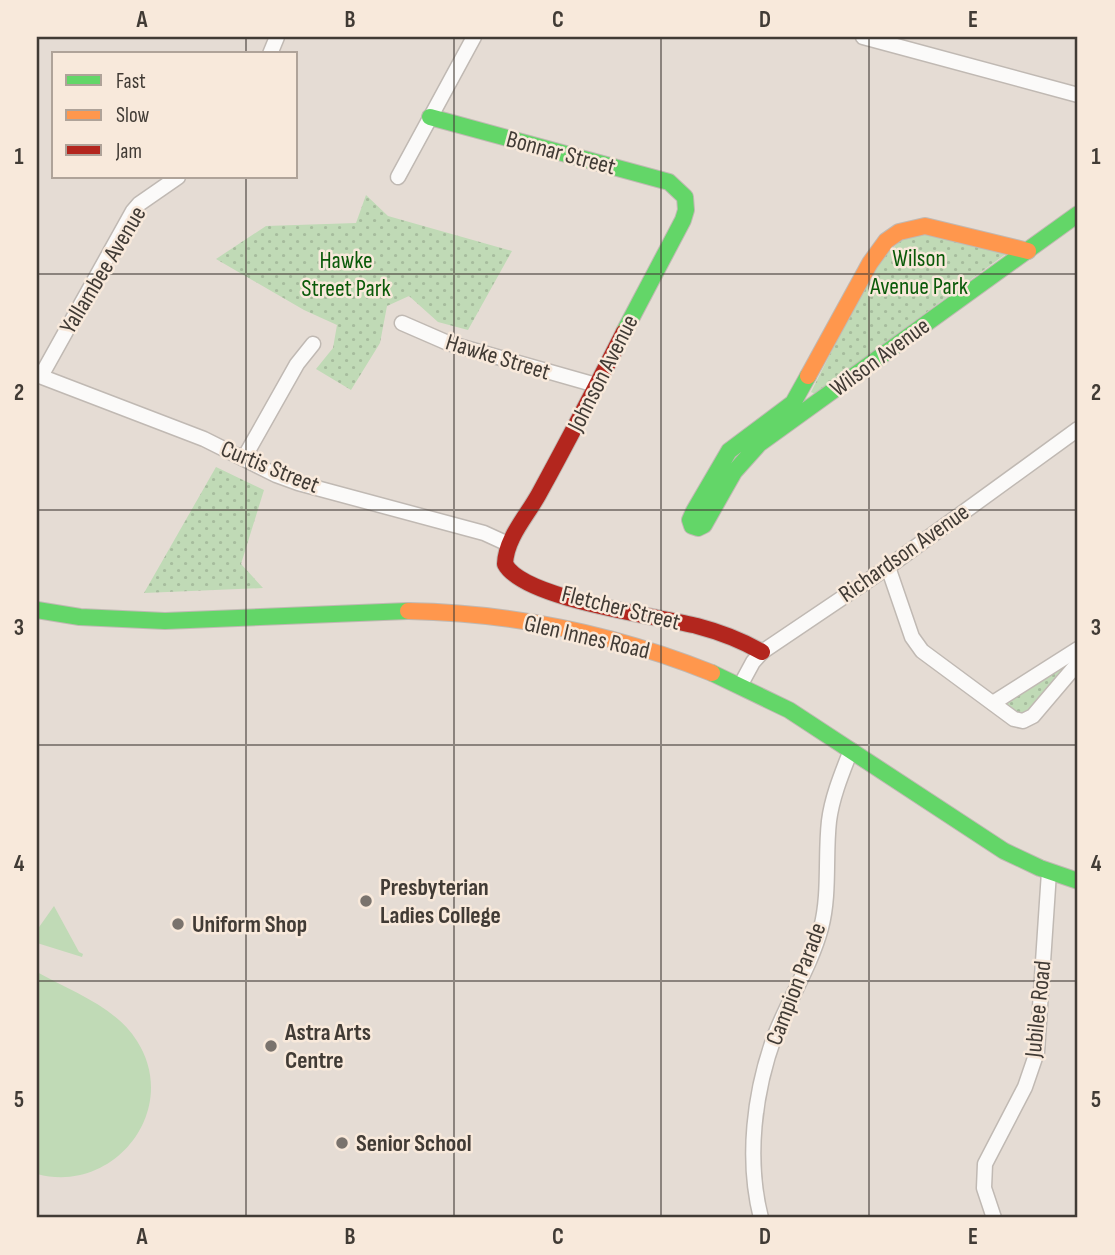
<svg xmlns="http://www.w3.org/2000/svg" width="1115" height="1255" viewBox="0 0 1115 1255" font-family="'Sofia Sans Condensed',sans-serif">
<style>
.grass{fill:url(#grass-dots)}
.garden{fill:#c0dab6}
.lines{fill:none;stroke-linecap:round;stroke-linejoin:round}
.street-casing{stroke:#c0b9b3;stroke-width:17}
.fast-casing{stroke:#c0b9b3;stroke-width:18}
.slow-casing{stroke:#c0b9b3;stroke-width:18}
.jam-casing{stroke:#c0b9b3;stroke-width:18}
.street{stroke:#fbfaf9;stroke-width:14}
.fast{stroke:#63d668;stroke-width:16}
.slow{stroke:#ff974d;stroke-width:16}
.jam{stroke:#b3261e;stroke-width:16}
.grid{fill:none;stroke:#413b35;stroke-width:2;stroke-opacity:0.55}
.poi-dot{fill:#7a736d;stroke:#f8e9db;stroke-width:2.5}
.labels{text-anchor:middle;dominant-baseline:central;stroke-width:5;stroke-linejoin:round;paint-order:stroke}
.street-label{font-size:24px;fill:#413b35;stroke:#f8e9db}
.park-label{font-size:24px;fill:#0a5a09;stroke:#f8e9db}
.poi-label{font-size:24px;font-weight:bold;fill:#413b35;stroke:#f8e9db;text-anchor:start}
.neatline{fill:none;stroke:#413b35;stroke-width:2.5}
.grid-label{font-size:23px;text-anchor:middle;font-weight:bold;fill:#413b35}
</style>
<defs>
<pattern id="grass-dots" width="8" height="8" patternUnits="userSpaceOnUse" patternTransform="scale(1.75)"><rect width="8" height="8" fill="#c0dab6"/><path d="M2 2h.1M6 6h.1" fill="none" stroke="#a6bc9d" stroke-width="1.8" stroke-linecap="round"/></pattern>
</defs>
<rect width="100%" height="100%" fill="#e5dcd4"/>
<g class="grass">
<path d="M366,195L388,216L512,251L468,330L438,322L409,296L387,306L380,343L351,390L316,369L333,348L337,325L304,310L216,259L266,226L356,223Z"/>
<path d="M913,230L1007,253L815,394L811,392L876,263Z"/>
<path d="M216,467L264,490L241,564L263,588L144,593Z"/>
<path d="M1078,649V663L1023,721L993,703Z"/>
</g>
<g class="garden">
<path d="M54,906L79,952L83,954L82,957L37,943V930Z"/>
<path d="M37,972C71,991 116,1007 137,1041C181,1110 114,1195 37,1174Z"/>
</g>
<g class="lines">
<defs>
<g id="street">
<path d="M863,37L1078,95"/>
<path d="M270,54L277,37"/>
<path d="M398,177L474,37"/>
<path d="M402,323L448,343L596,385"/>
<path d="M37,375L204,439L276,475L298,483L484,533L508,544"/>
<path d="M41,376L133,211L139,204L178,177"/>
<path d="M244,458L297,364L313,344"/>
<path d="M888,567L912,637L922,651L1014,719L1023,721L1033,716L1078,663"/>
<path d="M740,686L753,662L762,652L888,567L1078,429"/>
<path d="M993,703L1078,649"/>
<path d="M761,1218C746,1159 754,1092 775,1035C789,999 811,965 821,928C830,894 825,856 829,821C832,797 842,773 851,750"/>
<path d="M994,1218L984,1188L985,1164L1025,1087L1037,1052L1049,872"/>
</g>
<g id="fast">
<path d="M430,117L669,182L685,197L686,210L683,220L624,332"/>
<path d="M808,376L793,403L729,451L694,511L690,520L692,526L698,528L704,525L734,472L759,444L1078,214"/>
<path d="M37,610L80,617L165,621L408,611"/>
<path d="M712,673L789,710L1004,851L1040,868L1078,881"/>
</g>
<g id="slow">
<path d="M808,376L870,263L886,241L899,232L925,226L1028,251"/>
<path d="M408,611C512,613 615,634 712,673"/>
</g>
<path id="jam" d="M624,332C597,385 569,439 540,492C528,515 506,537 505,564C523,599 657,616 697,626C720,632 741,640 762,652"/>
</defs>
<use href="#street" class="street-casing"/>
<use href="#fast" class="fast-casing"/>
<use href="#slow" class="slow-casing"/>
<use href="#jam" class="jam-casing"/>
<use href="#street" class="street"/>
<use href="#fast" class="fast"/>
<use href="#slow" class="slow"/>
<use href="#jam" class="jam"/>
</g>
<path class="grid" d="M246,37V54M454,37V1218M661,37V1218M869,37V1218M246,177V1218M37,274H1078M37,510H1078M37,745H1078M37,981H1078"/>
<g class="poi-dot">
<circle cx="366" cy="901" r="7"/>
<circle cx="178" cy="924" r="7"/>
<circle cx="271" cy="1046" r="7"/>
<circle cx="342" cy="1143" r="7"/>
</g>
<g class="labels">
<g class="street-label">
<text transform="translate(561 153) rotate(15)">Bonnar Street</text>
<text transform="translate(103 270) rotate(-59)">Yallambee Avenue</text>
<text transform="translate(498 357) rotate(17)">Hawke Street</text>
<text transform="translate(880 357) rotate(-36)">Wilson Avenue</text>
<text transform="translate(603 373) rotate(-63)">Johnson Avenue</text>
<text transform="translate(270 467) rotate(22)">Curtis Street</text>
<text transform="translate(904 553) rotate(-35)">Richardson Avenue</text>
<text transform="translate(621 608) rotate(14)">Fletcher Street</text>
<text transform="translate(587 637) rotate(13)">Glen Innes Road</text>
<text transform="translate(796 984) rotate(-69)">Campion Parade</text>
<text transform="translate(1038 1009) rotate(-84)">Jubilee Road</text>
</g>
<g class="park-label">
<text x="919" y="258">Wilson<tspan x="919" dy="28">Avenue Park</tspan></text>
<text x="346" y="260">Hawke<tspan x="346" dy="28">Street Park</tspan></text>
</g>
<g class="poi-label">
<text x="380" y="887">Presbyterian<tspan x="380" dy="28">Ladies College</tspan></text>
<text x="192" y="924">Uniform Shop</text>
<text x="285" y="1032">Astra Arts<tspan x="285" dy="28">Centre</tspan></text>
<text x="356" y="1143">Senior School</text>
</g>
</g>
<rect width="1115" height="1255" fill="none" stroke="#f8e9db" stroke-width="77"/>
<rect x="52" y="52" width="245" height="126" fill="#f8e9db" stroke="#afa399" stroke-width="2"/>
<rect x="66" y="75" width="35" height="10" fill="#63d668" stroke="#afa399" stroke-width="2"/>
<text x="116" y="88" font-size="21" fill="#413b35">Fast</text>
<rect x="66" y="110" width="35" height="10" fill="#ff974d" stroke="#afa399" stroke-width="2"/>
<text x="116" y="122" font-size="21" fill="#413b35">Slow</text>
<rect x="66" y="145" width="35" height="10" fill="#b3261e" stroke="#afa399" stroke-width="2"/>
<text x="116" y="158" font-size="21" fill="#413b35">Jam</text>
<rect x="38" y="38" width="1038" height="1178" class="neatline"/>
<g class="grid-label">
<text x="142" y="27">A</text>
<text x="350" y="27">B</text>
<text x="558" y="27">C</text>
<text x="765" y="27">D</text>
<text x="973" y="27">E</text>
<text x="19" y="164">1</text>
<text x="1096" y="164">1</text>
<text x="19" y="400">2</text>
<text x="1096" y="400">2</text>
<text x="19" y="635">3</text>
<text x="1096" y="635">3</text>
<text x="19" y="871">4</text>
<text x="1096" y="871">4</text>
<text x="19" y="1107">5</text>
<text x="1096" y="1107">5</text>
<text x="142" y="1244">A</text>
<text x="350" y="1244">B</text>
<text x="558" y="1244">C</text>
<text x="765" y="1244">D</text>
<text x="973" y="1244">E</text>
</g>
</svg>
